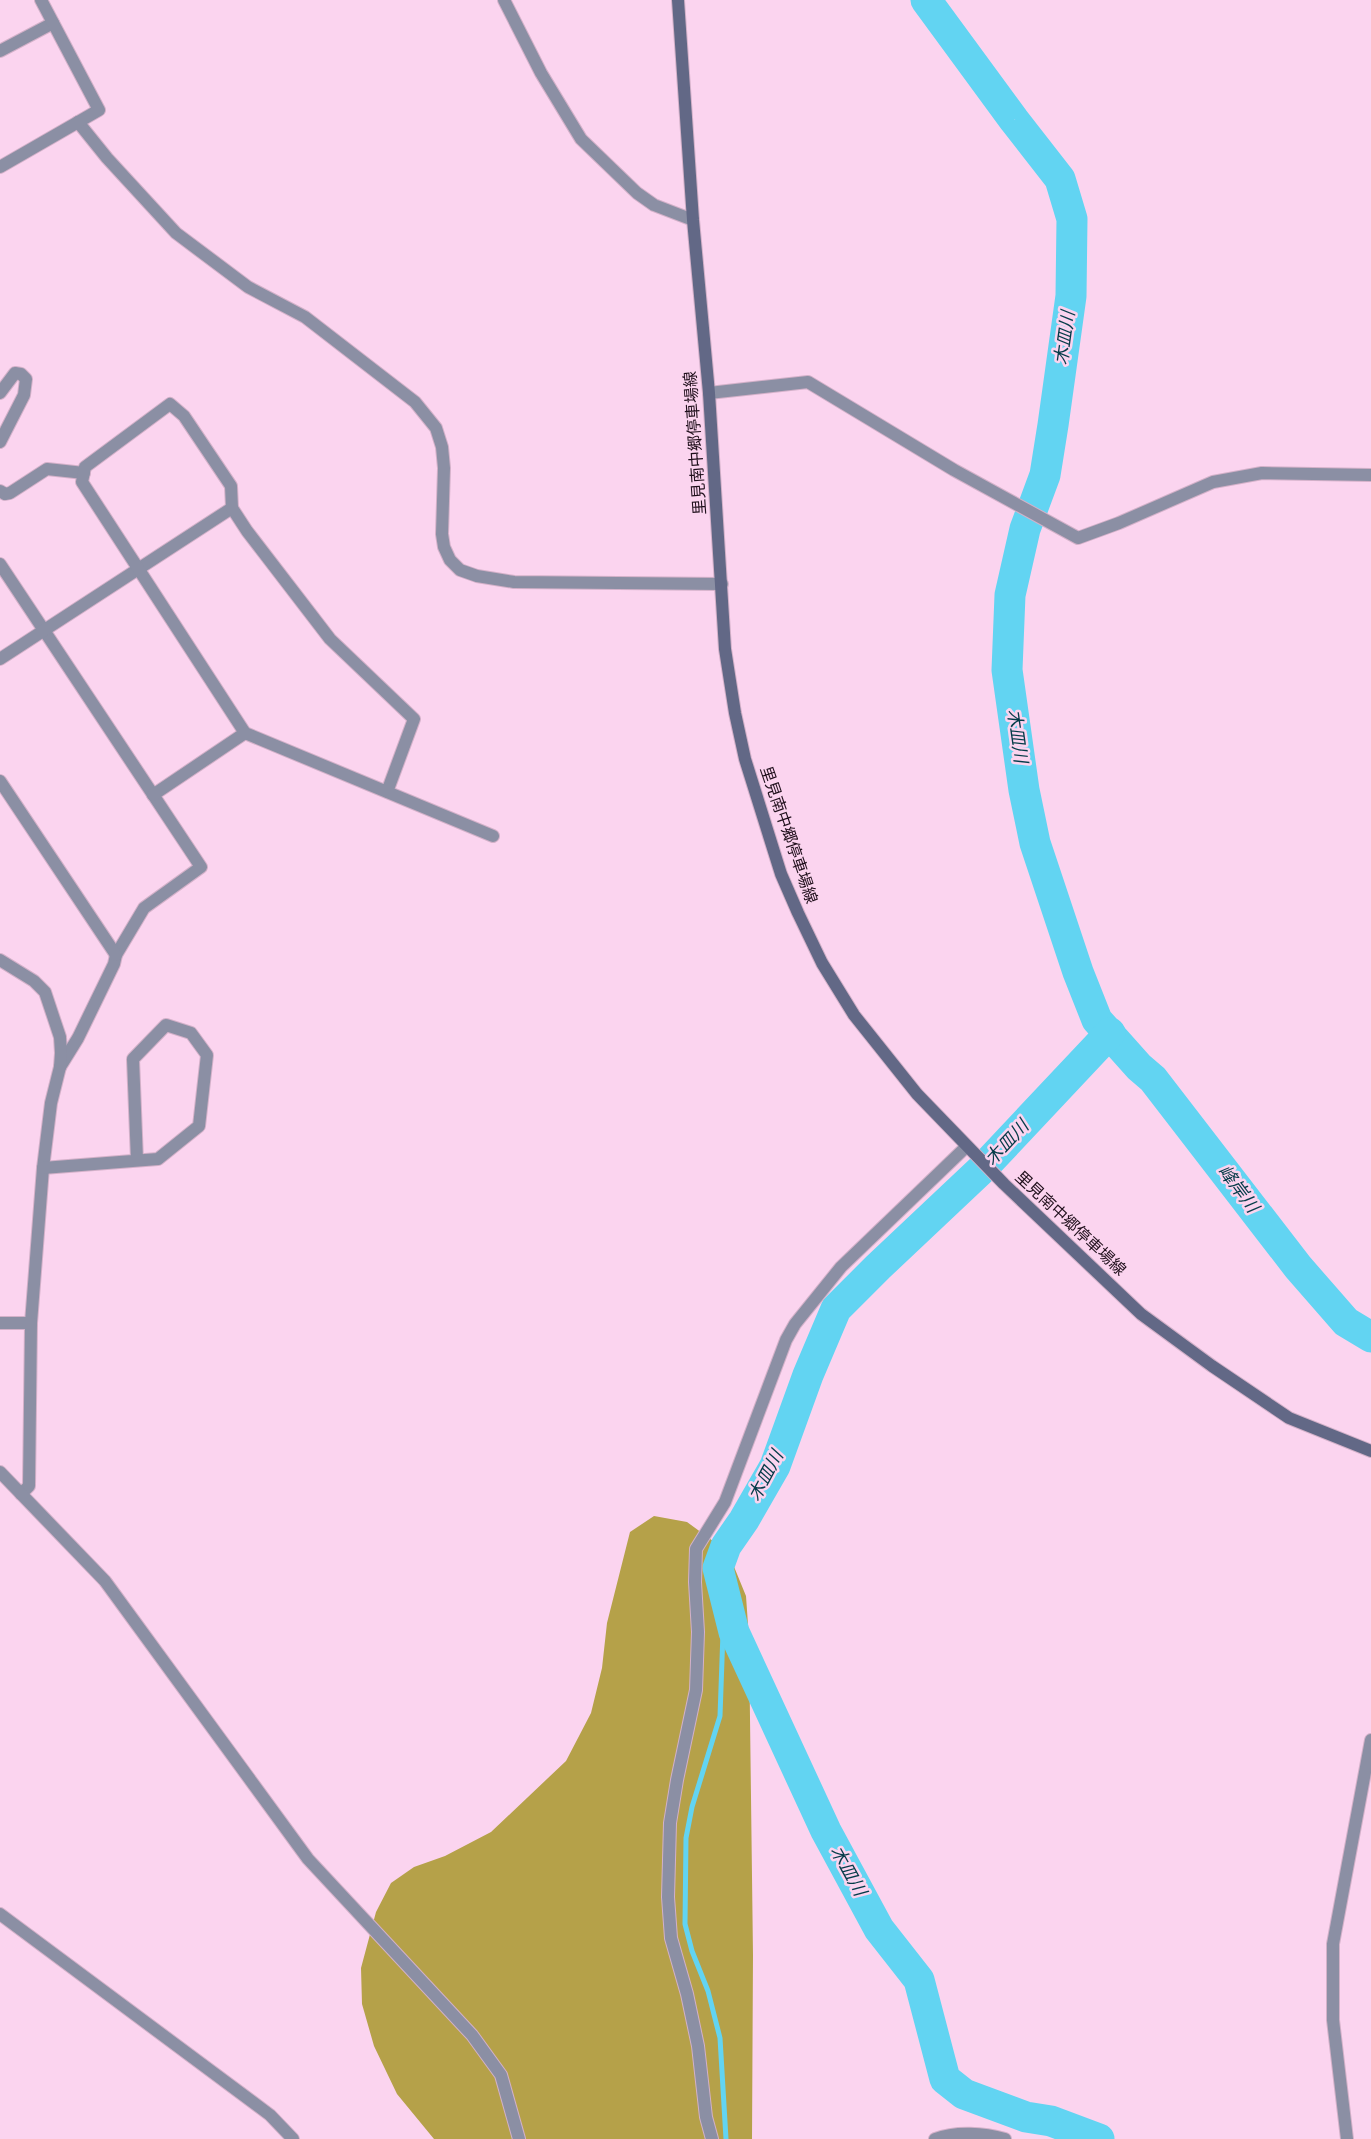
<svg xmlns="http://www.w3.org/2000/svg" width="1371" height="2139" viewBox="0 0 1371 2139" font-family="'Sofia Sans Condensed','Noto Sans JP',sans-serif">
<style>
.forest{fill:#b5a149}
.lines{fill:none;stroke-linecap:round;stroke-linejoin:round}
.stream{stroke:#62d4f2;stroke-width:5}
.river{stroke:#62d4f2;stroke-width:31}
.minor-casing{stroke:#d3b1c9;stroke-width:14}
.secondary-casing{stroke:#d3b1c9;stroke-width:14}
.minor{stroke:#8b8fa4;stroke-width:12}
.secondary{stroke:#626886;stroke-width:12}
.labels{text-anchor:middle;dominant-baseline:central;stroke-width:5;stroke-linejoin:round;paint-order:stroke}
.street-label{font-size:16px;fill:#1f0f1b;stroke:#fbd4ef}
.water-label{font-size:18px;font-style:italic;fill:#043b48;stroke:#fbd4ef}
</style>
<rect width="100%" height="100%" fill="#fbd4ef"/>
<path class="forest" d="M654,1516L687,1522L728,1552L746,1596L749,1639L753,1955L752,2139H434L397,2094L374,2046L362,2004L361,1968L376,1912L391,1883L414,1867L445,1856L491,1832L566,1761L591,1713L602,1668L607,1623L630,1532Z"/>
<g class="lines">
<path class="stream" d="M726,2139L720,2038L708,1991L692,1951L685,1924L686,1838L692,1807L720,1716L723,1632L727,1599"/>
<g class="river">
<path d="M926,0L1014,120L1060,179L1072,219L1071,296L1053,425L1045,475L1025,529L1010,595L1007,670L1024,790L1035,843L1078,972L1097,1020L1139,1067L1153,1079L1298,1267L1346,1322L1371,1337"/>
<path d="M1099,2139L1051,2121L1026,2117L964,2094L945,2079L919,1980L879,1929L826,1831L734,1632L718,1568L726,1546L744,1520L775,1466L808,1375L836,1309L878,1267L983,1168L1110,1033"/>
</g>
<defs>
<g id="minor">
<path d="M504,0L541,73L581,139L637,193L654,205L693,220"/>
<path d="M0,51L53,23"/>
<path d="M78,122L107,158L176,233L248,287L305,317L415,402L436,428L442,447L444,468L442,534L444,547L450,560L460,570L477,576L514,582L722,584"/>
<path d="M0,167L99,110L41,0"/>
<path d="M0,393L15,373L21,374L26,379L24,395L0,442"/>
<path d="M709,393L808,382L954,470L1078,538L1119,523L1213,482L1262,473L1371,475"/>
<path d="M0,491L5,494L10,493L47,469L84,473"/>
<path d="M0,564L201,867L144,908L116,955L114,964L78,1038L60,1067"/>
<path d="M0,659L232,508"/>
<path d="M0,781L116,955"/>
<path d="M387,792L414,719L330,639L247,531L232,508L231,486L184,416L170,404L85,467L82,482L245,733L493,836"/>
<path d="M153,795L245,733"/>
<path d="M0,960L34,981L45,992L60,1037L61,1053L60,1067L51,1103L43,1168L31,1323L29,1486L21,1494"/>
<path d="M43,1168L158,1159L199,1126L207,1055L191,1033L166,1025L133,1059L137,1160"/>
<path d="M0,1323H31"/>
<path d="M0,1472L105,1581L308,1859L472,2035L501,2075L519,2139"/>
<path d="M0,1914L270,2115L293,2139"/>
<path d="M712,2139L706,2117L698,2046L687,1994L671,1938L668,1897L670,1823L677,1780L696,1690L698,1632L695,1582L696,1549L725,1502L786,1340L795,1324L841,1267L966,1147"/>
<path d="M935,2139C956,2131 984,2133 1005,2139"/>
<path d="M1347,2139L1333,2020V1944L1371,1740"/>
</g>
<path id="secondary" d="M678,0L693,220L709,393L725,649L735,713L745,759L781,874L798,913L822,963L854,1015L917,1094L1004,1184L1141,1314L1212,1366L1289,1418L1371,1451"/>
</defs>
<use href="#minor" class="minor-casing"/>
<use href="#secondary" class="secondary-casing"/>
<use href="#minor" class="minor"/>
<use href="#secondary" class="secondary"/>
</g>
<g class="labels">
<g class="street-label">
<text transform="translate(696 443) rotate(-94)">里見南中郷停車場線</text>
<text transform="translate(788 835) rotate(71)">里見南中郷停車場線</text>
<text transform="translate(1070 1224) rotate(43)">里見南中郷停車場線</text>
</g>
<g class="water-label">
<text transform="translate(1065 338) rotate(-82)">木皿川</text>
<text transform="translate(1017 736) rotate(82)">木皿川</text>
<text transform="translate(1007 1143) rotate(-47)">木皿川</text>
<text transform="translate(1238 1189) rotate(53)">峰岸川</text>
<text transform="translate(766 1476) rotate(-62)">木皿川</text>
<text transform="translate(848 1871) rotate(61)">木皿川</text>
</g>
</g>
</svg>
